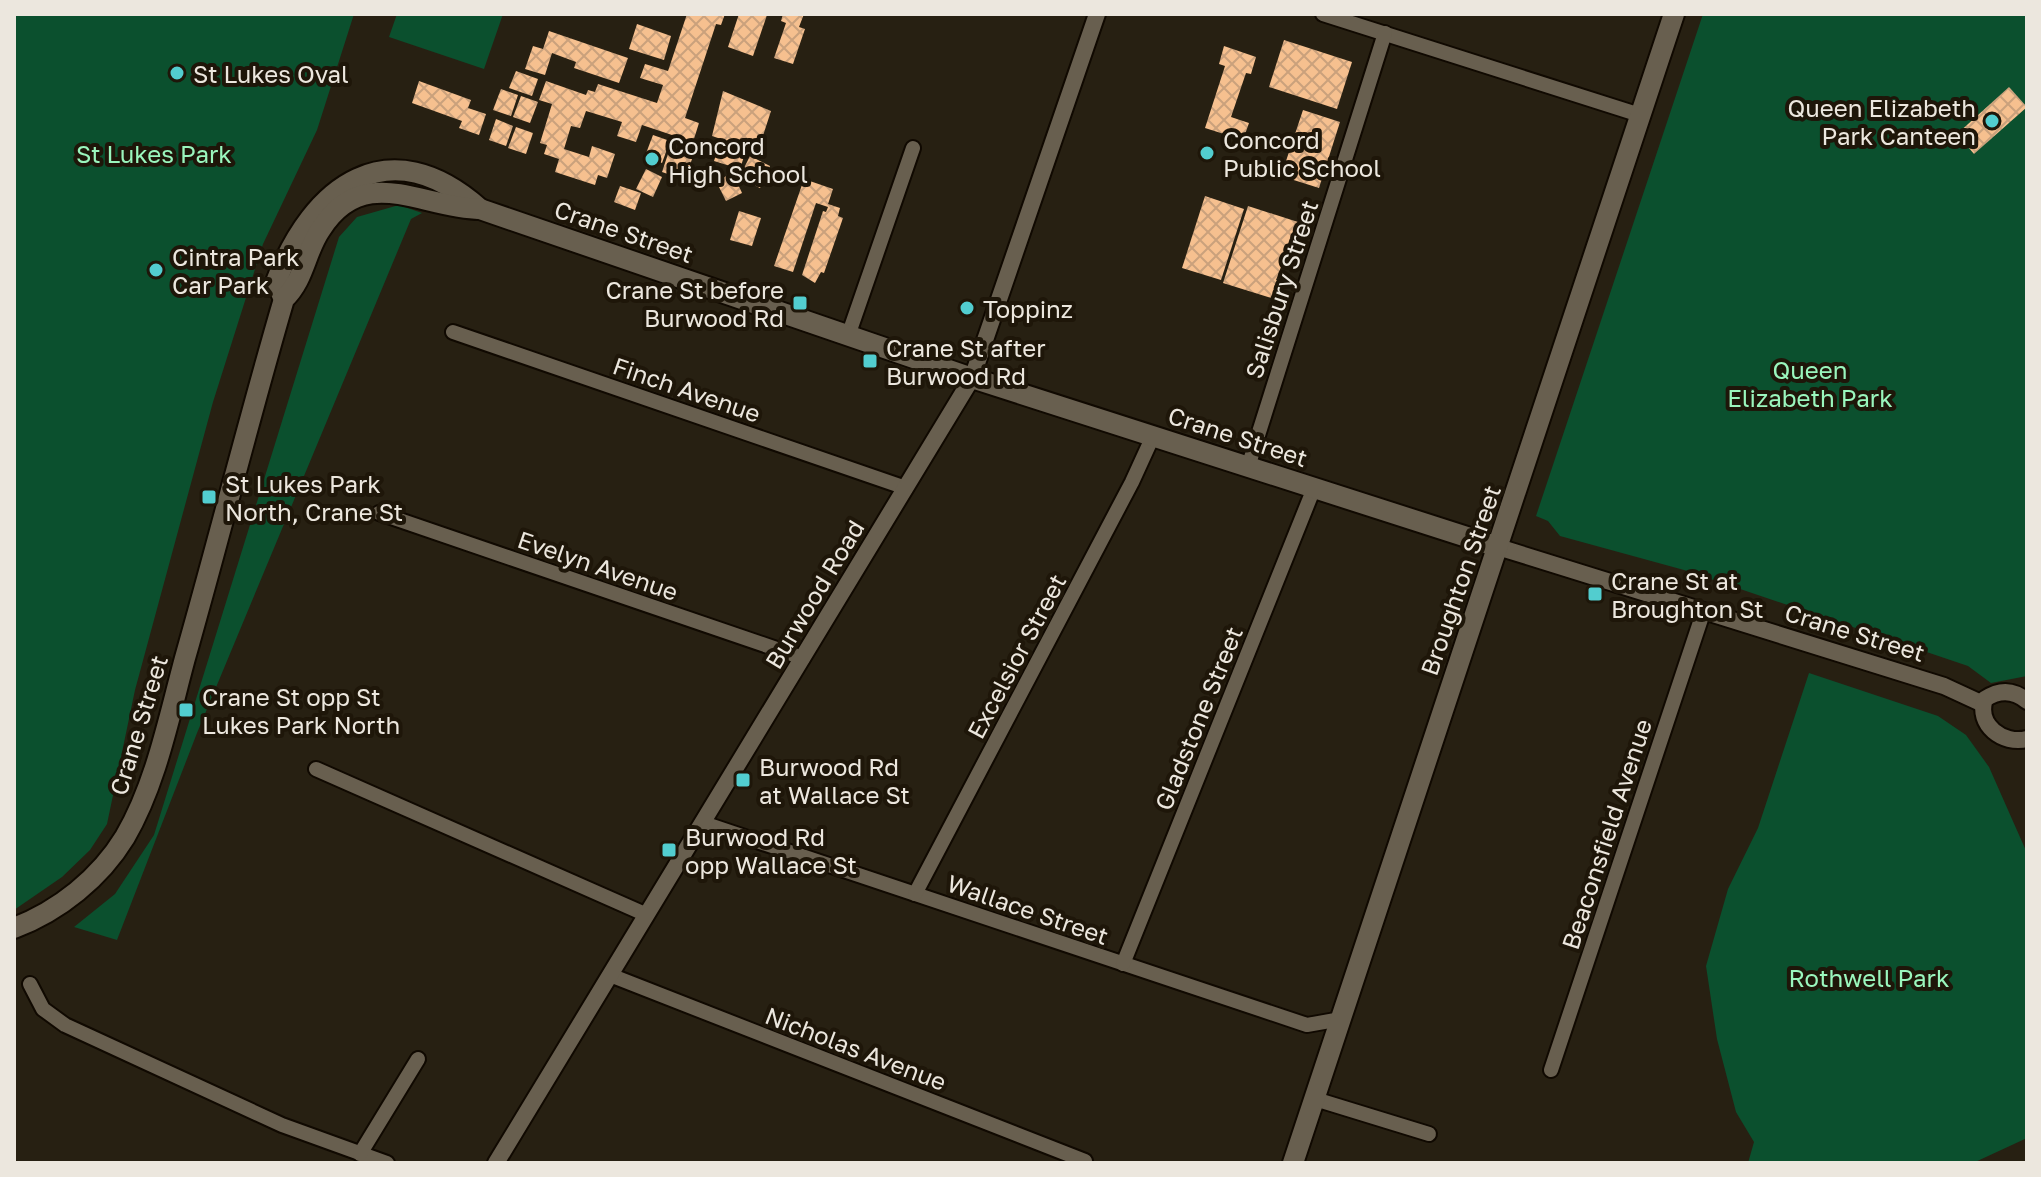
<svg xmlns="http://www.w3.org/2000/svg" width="2041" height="1177" viewBox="0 0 2041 1177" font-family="'Golos Text',sans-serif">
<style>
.green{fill:#0b502e}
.building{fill:url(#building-cross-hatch)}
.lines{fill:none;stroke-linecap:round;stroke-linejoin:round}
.minor-casing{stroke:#100901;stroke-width:18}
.tertiary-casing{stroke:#100901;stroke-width:20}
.secondary-casing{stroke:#100901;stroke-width:24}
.minor{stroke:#685f4f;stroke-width:14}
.tertiary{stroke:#685f4f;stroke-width:16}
.secondary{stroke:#685f4f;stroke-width:20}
.poi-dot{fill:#52cdcf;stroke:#1e1609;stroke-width:3}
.labels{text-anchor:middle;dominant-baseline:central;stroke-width:8;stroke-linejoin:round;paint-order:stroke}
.poi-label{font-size:24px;fill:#ece7de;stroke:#1e1609;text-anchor:start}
.park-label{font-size:24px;fill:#9af6bd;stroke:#1e1609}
.street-label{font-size:24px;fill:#ece7de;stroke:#1e1609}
</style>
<defs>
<pattern id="building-cross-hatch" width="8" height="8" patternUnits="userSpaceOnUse" patternTransform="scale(2)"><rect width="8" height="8" fill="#f6c08f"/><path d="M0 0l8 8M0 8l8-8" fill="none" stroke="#caa17c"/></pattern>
</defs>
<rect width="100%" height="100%" fill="#272012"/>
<g class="green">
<path d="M14,14H354L317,130L263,244L213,402L135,690L107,824L90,850L62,877L14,910Z"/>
<path d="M397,14H503L484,69L389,37Z"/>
<path d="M1703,14H2027V676L1991,683L1968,666L1684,570L1560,536L1548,521L1536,516Z"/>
<path d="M399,205L422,213L411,219L197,733L117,940L74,927L115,894L154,835L339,237L357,217Z"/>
<path d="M1809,673L1938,716L1966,735L1989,767L2027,853V1138L1973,1163H1748L1754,1142L1736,1112L1717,1039L1706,966L1728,889L1758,828Z"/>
</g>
<g class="building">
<path d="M687,14H725L721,25L716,24L685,118L699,123L693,142L642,125L636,142L617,136L622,122L586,111L580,128L571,126L564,149L589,157L592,146L615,154L607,178L598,175L595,185L555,172L559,159L544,154L547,145L540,143L552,104L539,100L546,81L586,95L588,90L595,92L598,84L657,103L663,85L640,78L645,64L668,71Z"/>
<path d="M739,14L767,15L753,56L728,47Z"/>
<path d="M783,14H804L799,27L805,29L793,64L774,58L786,23L781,21Z"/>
<path d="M637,24L671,36L664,60L629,49Z"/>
<path d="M549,31L628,58L619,83L574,68L576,62L552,53L545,75L525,69L533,46L543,49Z"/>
<path d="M1284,40L1352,62L1337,109L1269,87Z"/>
<path d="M1224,46L1256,57L1251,74L1246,73L1231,117L1249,123L1243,140L1205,128L1225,66L1219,64Z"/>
<path d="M516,71L538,79L532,96L509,88Z"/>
<path d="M419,81L471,100L468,108L486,114L479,135L459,128L462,121L412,103Z"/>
<path d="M2009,87L2027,107L1974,154L1957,134Z"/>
<path d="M501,89L518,95L511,116L493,110Z"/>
<path d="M723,91L771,111L758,151L747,147L740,169L714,161L721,139L712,136Z"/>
<path d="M521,96L538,102L530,123L513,117Z"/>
<path d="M1303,110L1340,122L1319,188L1281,176Z"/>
<path d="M496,119L513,126L506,146L489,140Z"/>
<path d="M516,127L533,133L526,154L508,148Z"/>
<path d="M653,135L670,141L662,163L645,156Z"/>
<path d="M669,151L692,159L685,180L662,172Z"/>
<path d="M750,156L770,166L760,188L739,178Z"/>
<path d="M646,169L662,177L653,197L636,189Z"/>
<path d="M733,173L742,193L726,201L716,181Z"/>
<path d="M804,179L833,189L828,204L840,208L838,216L843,218L824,273L821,272L815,283L802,275L823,211L826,212L828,207L816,203L793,272L774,266Z"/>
<path d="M620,186L641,193L635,210L614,202Z"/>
<path d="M1205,196L1244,209L1221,280L1182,268Z"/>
<path d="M1248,206L1298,222L1276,280L1279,281L1274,299L1223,283Z"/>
<path d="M739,211L761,218L752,246L730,240Z"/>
</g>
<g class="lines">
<defs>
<g id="minor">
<path d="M1323,14L1640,115"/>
<path d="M453,332L906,488"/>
<path d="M848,336L913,148"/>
<path d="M1248,467L1385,33"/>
<path d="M379,513L803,658"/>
<path d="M316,769L647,915"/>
<path d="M703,823L1307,1025L1341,1019"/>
<path d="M915,894L1132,482L1153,436"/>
<path d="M1123,964L1314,488"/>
<path d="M610,975L1085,1161"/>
<path d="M30,984L43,1009L65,1025L282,1125L387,1163"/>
<path d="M1551,1070L1703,613"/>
<path d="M1315,1099L1429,1134"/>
<path d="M360,1154L418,1059"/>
</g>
<g id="tertiary">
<path d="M1498,547L1944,686L1983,704"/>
<path d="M2027,701C2014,690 2000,689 1985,699C1976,725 2003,745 2027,739"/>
<path d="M496,1163L972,378L1097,14"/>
</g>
<g id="secondary">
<path d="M284,299L276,282C312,185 389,128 480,209"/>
<path d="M14,928C59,911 100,878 125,837C156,784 169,717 185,658C219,539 249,418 284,299C305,279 305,252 321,229C364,162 421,208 480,209L972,378L1498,547"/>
<path d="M1293,1163L1674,14"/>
</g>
</defs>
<use href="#minor" class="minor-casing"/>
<use href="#tertiary" class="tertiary-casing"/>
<use href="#secondary" class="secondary-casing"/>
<use href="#minor" class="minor"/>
<use href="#tertiary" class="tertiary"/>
<use href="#secondary" class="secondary"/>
</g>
<g class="poi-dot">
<circle cx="177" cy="73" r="8"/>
<circle cx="1992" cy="121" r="8"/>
<circle cx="1207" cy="153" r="8"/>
<circle cx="652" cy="159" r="8"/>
<circle cx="156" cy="270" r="8"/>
<rect x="792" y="295" width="16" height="16" rx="4"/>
<circle cx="967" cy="308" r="8"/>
<rect x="862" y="353" width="16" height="16" rx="4"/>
<rect x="201" y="489" width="16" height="16" rx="4"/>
<rect x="1587" y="586" width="16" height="16" rx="4"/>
<rect x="178" y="702" width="16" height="16" rx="4"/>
<rect x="735" y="772" width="16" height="16" rx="4"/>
<rect x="661" y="842" width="16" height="16" rx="4"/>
</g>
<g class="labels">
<g class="poi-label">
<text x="193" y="73">St Lukes Oval</text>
<text x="1976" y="107" text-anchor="end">Queen Elizabeth<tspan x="1976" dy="28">Park Canteen</tspan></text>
<text x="1223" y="139">Concord<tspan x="1223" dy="28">Public School</tspan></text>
<text x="668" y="145">Concord<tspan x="668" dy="28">High School</tspan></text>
<text x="172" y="256">Cintra Park<tspan x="172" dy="28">Car Park</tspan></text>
<text x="784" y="289" text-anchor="end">Crane St before<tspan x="784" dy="28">Burwood Rd</tspan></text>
<text x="983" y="308">Toppinz</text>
<text x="886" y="347">Crane St after<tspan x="886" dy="28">Burwood Rd</tspan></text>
<text x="225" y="483">St Lukes Park<tspan x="225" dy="28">North, Crane St</tspan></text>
<text x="1611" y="580">Crane St at<tspan x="1611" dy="28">Broughton St</tspan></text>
<text x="202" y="696">Crane St opp St<tspan x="202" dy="28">Lukes Park North</tspan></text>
<text x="759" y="766">Burwood Rd<tspan x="759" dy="28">at Wallace St</tspan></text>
<text x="685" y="836">Burwood Rd<tspan x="685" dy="28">opp Wallace St</tspan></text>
</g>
<g class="park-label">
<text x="154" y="153">St Lukes Park</text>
<text x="1810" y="369">Queen<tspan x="1810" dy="28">Elizabeth Park</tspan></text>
<text x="1869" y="977">Rothwell Park</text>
</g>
<g class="street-label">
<text transform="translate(624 231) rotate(19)">Crane Street</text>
<text transform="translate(1281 289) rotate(-72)">Salisbury Street</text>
<text transform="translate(687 389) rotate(19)">Finch Avenue</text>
<text transform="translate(1238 436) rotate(18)">Crane Street</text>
<text transform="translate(598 565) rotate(19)">Evelyn Avenue</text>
<text transform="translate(1460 580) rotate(-71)">Broughton Street</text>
<text transform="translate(814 594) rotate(-59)">Burwood Road</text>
<text transform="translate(1855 632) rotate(17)">Crane Street</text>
<text transform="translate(1016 656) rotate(-62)">Excelsior Street</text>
<text transform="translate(1198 718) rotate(-68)">Gladstone Street</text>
<text transform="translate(138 725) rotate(-73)">Crane Street</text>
<text transform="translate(1606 834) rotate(-72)">Beaconsfield Avenue</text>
<text transform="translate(1028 909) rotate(19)">Wallace Street</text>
<text transform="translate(856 1048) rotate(21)">Nicholas Avenue</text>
</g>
</g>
<rect width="2041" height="1177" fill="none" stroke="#ece7de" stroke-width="32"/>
</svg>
